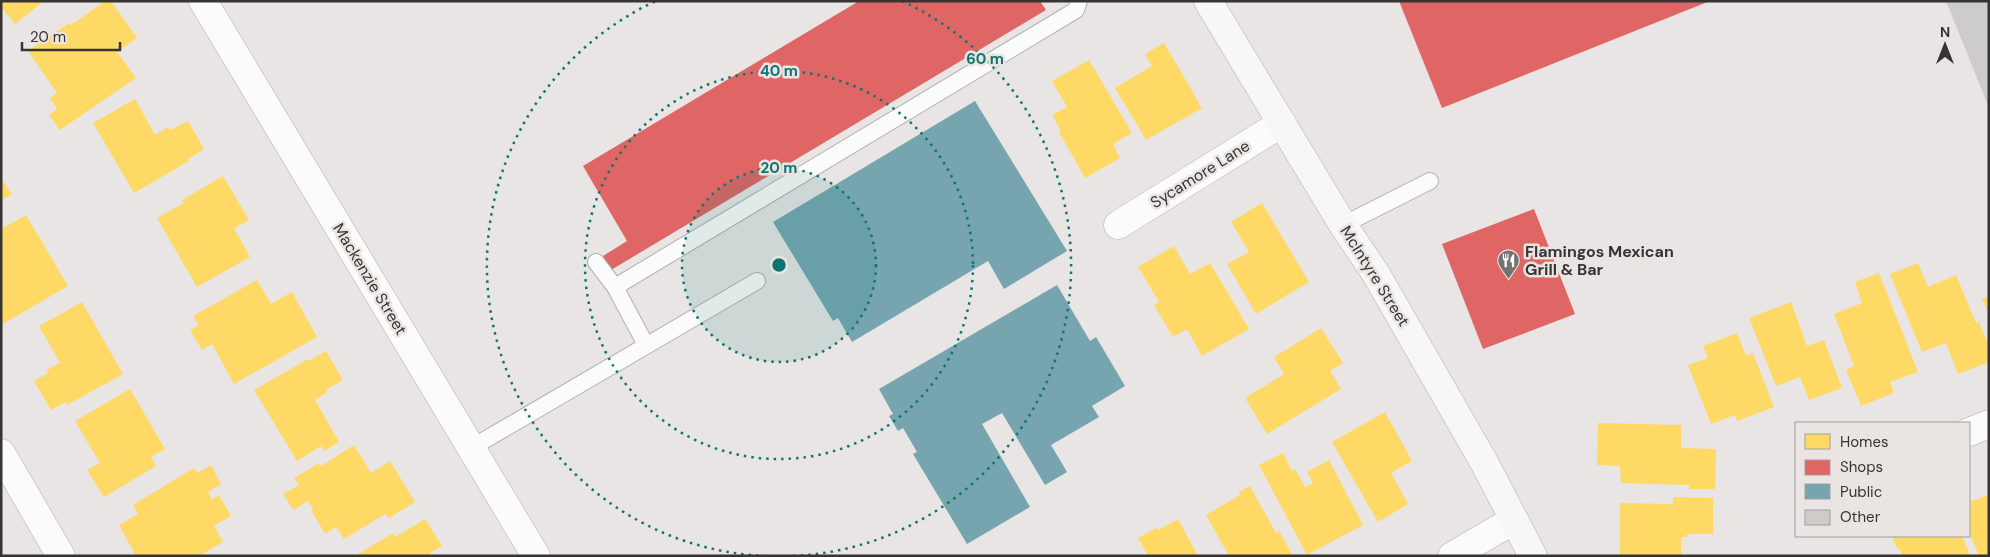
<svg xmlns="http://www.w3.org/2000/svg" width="1990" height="557" viewBox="0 0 1990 557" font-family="'DM Sans',sans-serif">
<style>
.homes{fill:#ffd966}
.shops{fill:#e06666}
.public{fill:#76a5af}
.building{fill:#cecbcb}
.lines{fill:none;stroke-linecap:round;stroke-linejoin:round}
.lane-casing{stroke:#b2afae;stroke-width:18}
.street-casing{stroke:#b2afae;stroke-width:29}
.secondary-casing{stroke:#b2afae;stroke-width:29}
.lane{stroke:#fcfbfb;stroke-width:16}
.street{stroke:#fcfbfb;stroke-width:28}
.secondary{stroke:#f7f7f8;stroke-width:28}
.ring{fill:none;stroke:#0f766e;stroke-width:2.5;stroke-dasharray:2.5 5}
.labels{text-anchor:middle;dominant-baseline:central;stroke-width:5;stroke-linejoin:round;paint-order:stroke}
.street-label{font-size:16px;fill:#373534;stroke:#eae4e2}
.poi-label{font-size:16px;font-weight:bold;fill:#373534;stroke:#eae4e2;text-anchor:start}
.centre{fill:#0f766e;stroke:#eae4e2;stroke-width:2.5}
.ring-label{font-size:15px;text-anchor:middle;font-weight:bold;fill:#0f766e;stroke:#eae4e2;stroke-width:5;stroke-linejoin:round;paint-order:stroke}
</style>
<rect width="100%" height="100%" fill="#e8e5e4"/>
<g class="homes">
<path d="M1,1H44L15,24L1,7Z"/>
<path d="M105,1H111L137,38L117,52L136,78L60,130L49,115L57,109L50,98L57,93L28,51L69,23L71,25Z"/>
<path d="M1164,43L1202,108L1146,140L1115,88L1152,66L1145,54Z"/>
<path d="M1089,60L1132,133L1113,144L1120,158L1085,178L1059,132L1061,131L1052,115L1067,107L1052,81Z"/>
<path d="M135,99L155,135L168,127L170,130L188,121L204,149L188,159L189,161L134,193L93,123Z"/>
<path d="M223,176L249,220L234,228L250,257L197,287L157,218L184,203L182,200Z"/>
<path d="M1,178L12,194L1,201Z"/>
<path d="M1262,203L1309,282L1256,314L1227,264L1249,252L1231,222Z"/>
<path d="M26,215L68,286L1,325V229Z"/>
<path d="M1174,246L1190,274L1210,263L1249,329L1202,356L1187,329L1173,337L1154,305L1159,302L1138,267Z"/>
<path d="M1918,263L1928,287L1956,275L1976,323L1979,322L1989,346V362L1958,374L1946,343L1922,352L1890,274Z"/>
<path d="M1879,273L1918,372L1890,382L1894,393L1861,406L1846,370L1854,366L1834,314L1862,303L1855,282Z"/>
<path d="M257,280L271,304L292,292L317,337L234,384L212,344L202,350L190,330L199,325L193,316Z"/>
<path d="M1989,296V315L1982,299Z"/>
<path d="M82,302L123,374L67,405L65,402L51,410L34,381L48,373L47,370L60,363L39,326Z"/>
<path d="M1791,302L1807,346L1824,340L1842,388L1809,400L1800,377L1776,386L1749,318Z"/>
<path d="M1321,328L1343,363L1330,371L1341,389L1267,434L1245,398L1284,374L1274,357Z"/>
<path d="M1737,333L1746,356L1753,353L1774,407L1737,421L1735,415L1711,424L1688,365L1708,358L1703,346Z"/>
<path d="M326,351L343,380L326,390L327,392L315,400L339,442L324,451L321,446L297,461L254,390L308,359V361Z"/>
<path d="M130,389L165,449L151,457L156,466L104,497L87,470L100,463L75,421Z"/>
<path d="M1385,412L1412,461L1391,473L1408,504L1378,522L1332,442Z"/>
<path d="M1598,423L1681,425V448L1716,449L1715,489H1689V485L1621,483L1620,466L1597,465Z"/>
<path d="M354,445L371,473L390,461L415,502L389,518L385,514L344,539L336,527L325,534L311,510L313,509L308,501L293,510L283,494L299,485L294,478L319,463L321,466Z"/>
<path d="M1283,453L1292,471L1295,469L1305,487L1313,483L1307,472L1329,460L1363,525L1307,555L1259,465Z"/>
<path d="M211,465L221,484L208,492L212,500L219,495L231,516L214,526L223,542L199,556H136L119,525L138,514L133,505L194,468L197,473Z"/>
<path d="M1250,486L1276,533L1279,531L1293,556H1229L1206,515L1240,495L1239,492Z"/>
<path d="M1989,495V556H1979L1969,531V502Z"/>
<path d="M1673,497L1713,498V534H1687V537H1681V556H1620V503L1673,504Z"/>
<path d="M425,519L442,546L430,553L431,556H355L393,533L395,537Z"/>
<path d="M1178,519L1198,556H1148L1138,538L1156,528L1158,530Z"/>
<path d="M1892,536H1962L1970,556H1902L1900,549L1898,550Z"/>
</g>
<g class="shops">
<path d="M859,1H1040L1046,10L611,270L603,256L627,241L583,166Z"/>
<path d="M1399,1H1710L1442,108Z"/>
<path d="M1534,209L1575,314L1483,349L1442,244Z"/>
</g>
<g class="public">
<path d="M975,101L1067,251L1004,289L988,261L852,342L838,318L833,321L773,222Z"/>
<path d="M1057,285L1090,341L1096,337L1125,386L1092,406L1099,417L1051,445L1067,472L1045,485L1002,413L982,424L1030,507L967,544L913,454L917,452L903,428L898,431L889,416L893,414L879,389Z"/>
</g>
<path class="building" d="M1946,1H1989V108Z"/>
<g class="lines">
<defs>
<g id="lane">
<path d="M1343,225L1430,181"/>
<path d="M596,262L615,287L646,345"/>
<path d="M615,287L1076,10L1079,1"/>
<path d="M471,448L757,281"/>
</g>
<g id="street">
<path d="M203,1L536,556"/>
<path d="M1118,225L1282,123"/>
<path d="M1969,432L1989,424"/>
<path d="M1,453L61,556"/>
<path d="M1452,556L1514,520"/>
</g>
<path id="secondary" d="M1208,1L1343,225L1376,274L1485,464L1533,556"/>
</defs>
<use href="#lane" class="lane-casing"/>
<use href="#street" class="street-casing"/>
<use href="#secondary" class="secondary-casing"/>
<use href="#lane" class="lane"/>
<use href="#street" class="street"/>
<use href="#secondary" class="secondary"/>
</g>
<circle cx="779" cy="265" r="97" fill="#0f766e" fill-opacity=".12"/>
<g class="ring">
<circle cx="779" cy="265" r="97"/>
<circle cx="779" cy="265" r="194"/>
<path d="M766 556A291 291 0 0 1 656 1M902 1A291 291 0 0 1 792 556"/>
</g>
<defs>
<symbol id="restaurant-pin" viewBox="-11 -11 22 30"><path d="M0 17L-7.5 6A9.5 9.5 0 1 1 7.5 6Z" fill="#757372" stroke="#eae4e2"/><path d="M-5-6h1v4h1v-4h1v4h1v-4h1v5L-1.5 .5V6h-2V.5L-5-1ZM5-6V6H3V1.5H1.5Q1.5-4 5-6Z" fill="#fff"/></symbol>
</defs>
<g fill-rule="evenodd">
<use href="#restaurant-pin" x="1496" y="248" width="25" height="34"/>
</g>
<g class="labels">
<g class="street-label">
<text transform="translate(1200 174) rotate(-32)">Sycamore Lane</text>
<text transform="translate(1375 276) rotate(58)">McIntyre Street</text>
<text transform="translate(370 279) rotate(59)">Mackenzie Street</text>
</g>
<g class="poi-label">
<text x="1525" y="251">Flamingos Mexican<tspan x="1525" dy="18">Grill &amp; Bar</tspan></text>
</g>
</g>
<circle cx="779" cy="265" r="8" class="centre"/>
<g class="ring-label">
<text x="985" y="64">60 m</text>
<text x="779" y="76">40 m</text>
<text x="779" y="173">20 m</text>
</g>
<rect width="1990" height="557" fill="none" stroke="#373534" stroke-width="5"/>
<rect x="1795" y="422" width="175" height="115" fill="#eae4e2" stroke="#a29e9c"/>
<rect x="1805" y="434" width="25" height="15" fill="#ffd966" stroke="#a29e9c"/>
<text x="1840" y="447" font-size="15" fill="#373534">Homes</text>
<rect x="1805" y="460" width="25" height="15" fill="#e06666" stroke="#a29e9c"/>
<text x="1840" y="472" font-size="15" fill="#373534">Shops</text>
<rect x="1805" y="484" width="25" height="15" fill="#76a5af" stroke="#a29e9c"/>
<text x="1840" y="497" font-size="15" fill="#373534">Public</text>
<rect x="1805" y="510" width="25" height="15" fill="#cecbcb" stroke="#a29e9c"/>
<text x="1840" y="522" font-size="15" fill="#373534">Other</text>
<g transform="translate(1945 45)" stroke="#eae4e2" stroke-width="4" paint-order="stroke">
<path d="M0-4L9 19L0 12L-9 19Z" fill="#373534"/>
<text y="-8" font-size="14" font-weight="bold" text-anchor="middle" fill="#373534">N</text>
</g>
<path d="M22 42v8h98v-8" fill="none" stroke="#373534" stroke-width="2.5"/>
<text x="30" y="42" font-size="15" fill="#373534" stroke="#eae4e2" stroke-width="4" paint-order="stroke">20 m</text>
</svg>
